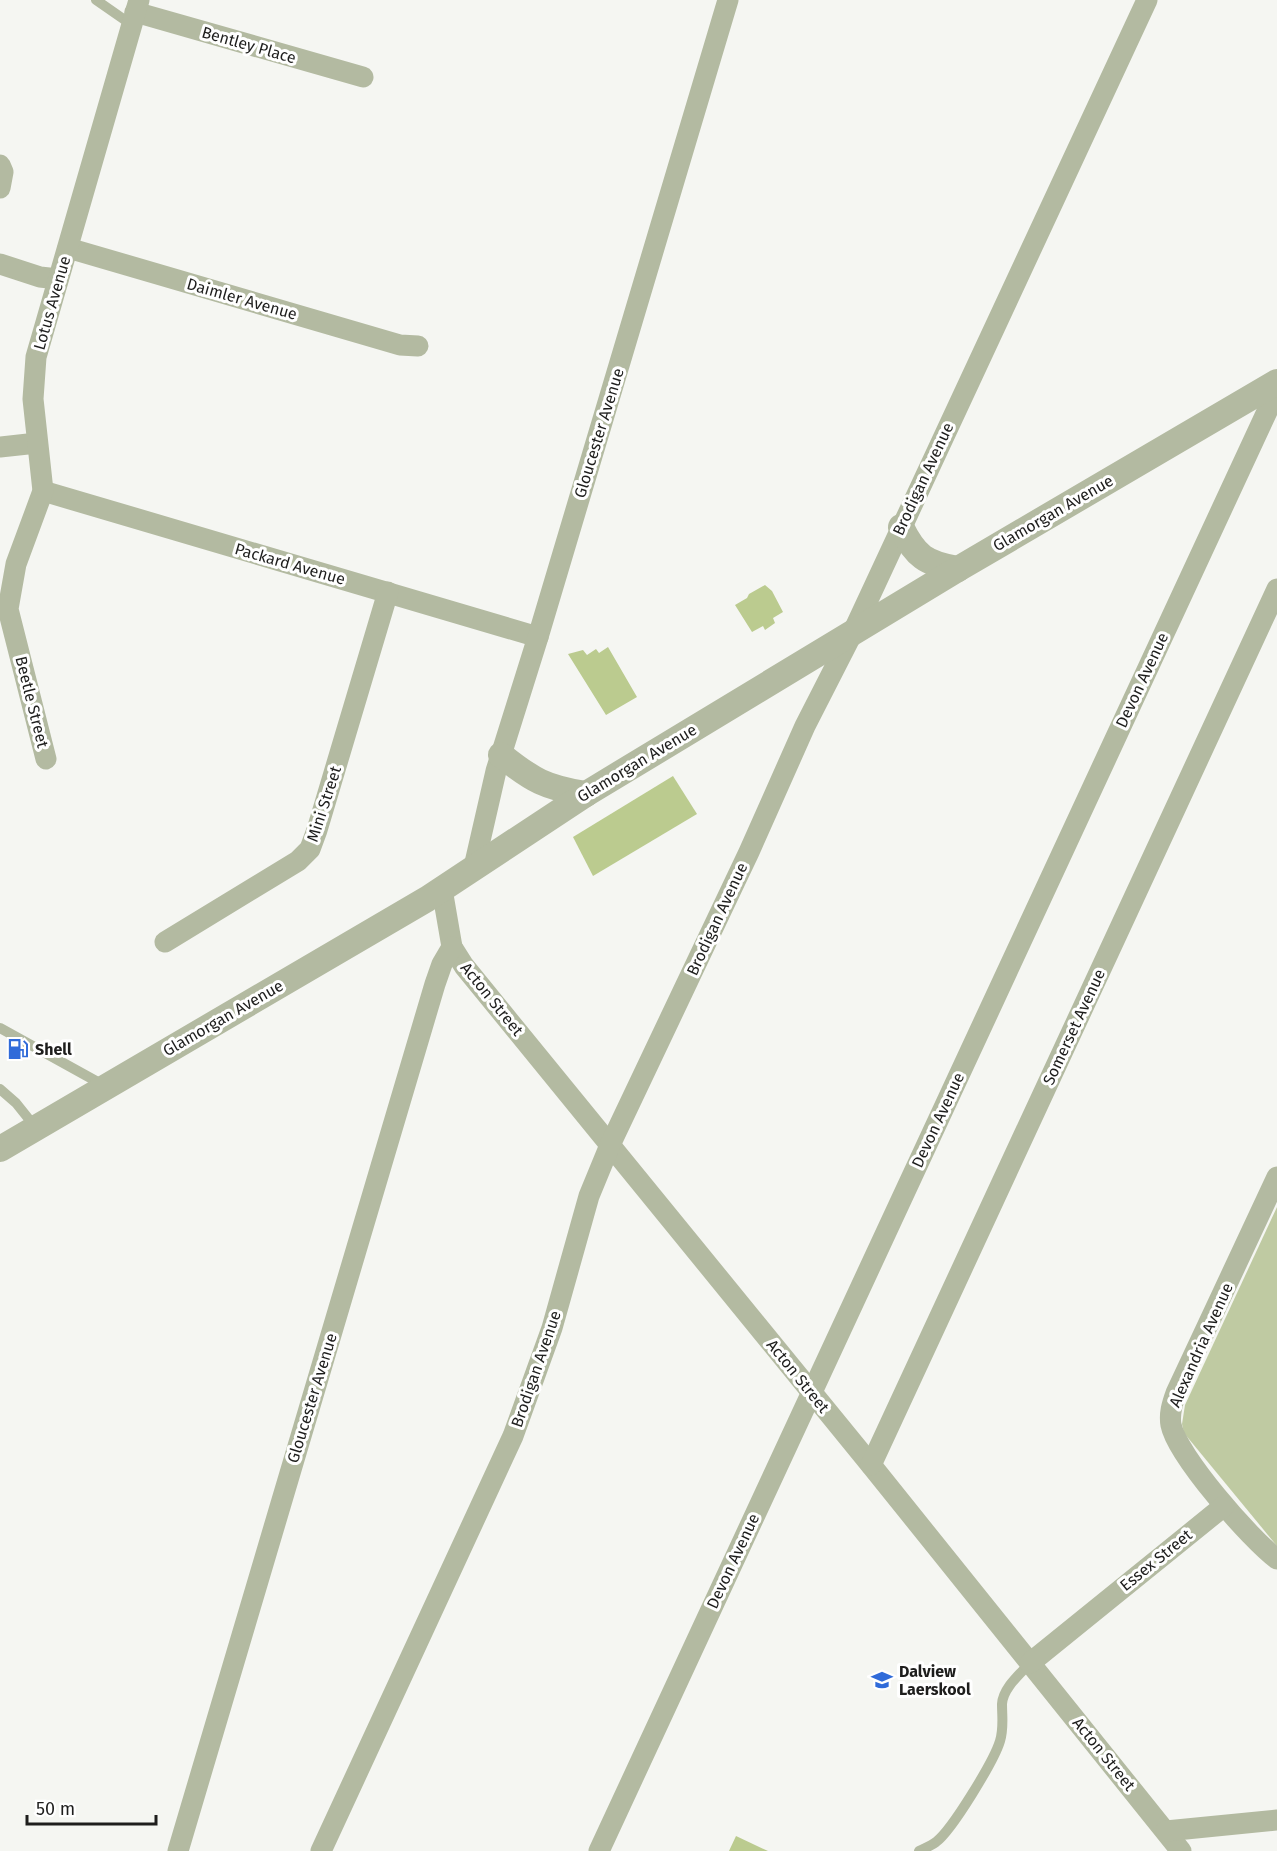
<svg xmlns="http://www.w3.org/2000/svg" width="1277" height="1851" viewBox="0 0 1277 1851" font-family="'Fira Sans',sans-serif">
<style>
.green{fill:#bfcaa2}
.building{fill:#bbcb8f}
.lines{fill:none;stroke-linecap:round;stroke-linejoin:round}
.service{stroke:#b3baa1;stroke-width:10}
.minor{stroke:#b3baa1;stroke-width:21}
.tertiary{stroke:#b3baa1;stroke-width:26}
.labels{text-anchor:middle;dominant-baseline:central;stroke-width:6;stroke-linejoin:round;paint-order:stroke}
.street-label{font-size:16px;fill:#1e1e1d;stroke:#fff}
.poi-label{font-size:16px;font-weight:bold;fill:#1e1e1d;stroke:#fff;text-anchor:start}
</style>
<rect width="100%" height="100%" fill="#f5f6f2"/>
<path class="green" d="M1277,1207V1546L1184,1433L1182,1424L1185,1405Z"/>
<g class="building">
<path d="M765,585L772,591L783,612L773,618L775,623L765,630L763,626L752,632L735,605L747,598L749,594Z"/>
<path d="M608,647L637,697L606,715L568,654L583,650L587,655L596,649L599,653Z"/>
<path d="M673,776L697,814L593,876L573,837Z"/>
<path d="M736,1836L768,1851H729Z"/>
</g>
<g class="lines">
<g class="service">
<path d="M96,0L132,25"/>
<path d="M0,1028L105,1086"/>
<path d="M0,1089L16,1103L36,1128"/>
<path d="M919,1851C925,1848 931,1846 936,1842C952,1830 994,1761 1000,1741C1004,1728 1002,1717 1002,1704C1003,1688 1020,1674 1030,1663"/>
</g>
<g class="minor">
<path d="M135,12L363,77"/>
<path d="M0,165L3,172L0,188"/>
<path d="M68,248L400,345L418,346"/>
<path d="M0,264L40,277L58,279"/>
<path d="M0,447L37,443"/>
<path d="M43,491L538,637"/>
<path d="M46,759L8,609L16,564L43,491L33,399L36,357L139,0"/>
<path d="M474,867L496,771L538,637L728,0"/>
<path d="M442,889L452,947L464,966L871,1465L1181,1851"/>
<path d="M165,942L298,861L310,849L317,830L388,592"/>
<path d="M1277,1177L1176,1393C1172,1404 1169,1414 1171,1425C1177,1455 1251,1540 1277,1559"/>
<path d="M871,1465L1277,589"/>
<path d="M1030,1663L1224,1506"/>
<path d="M1166,1831L1277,1820"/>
<path d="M178,1851L435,984L442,964L452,947"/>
<path d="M321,1851L513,1436L552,1328L589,1196L610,1145L749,852L805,726L853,632L1147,0"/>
<path d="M599,1851L1277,390"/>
</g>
<g class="tertiary">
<path d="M901,527C915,556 926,564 958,569"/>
<path d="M501,755C532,780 546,788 586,794"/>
<path d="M0,1149L427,899L586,794L958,569L1277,382"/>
</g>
</g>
<defs>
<symbol id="fuel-bare" viewBox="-9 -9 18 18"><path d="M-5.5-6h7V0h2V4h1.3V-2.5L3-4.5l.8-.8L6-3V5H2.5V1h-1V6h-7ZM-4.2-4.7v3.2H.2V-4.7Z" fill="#306bd9" stroke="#fff" stroke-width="2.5" paint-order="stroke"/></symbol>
<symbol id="school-bare" viewBox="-9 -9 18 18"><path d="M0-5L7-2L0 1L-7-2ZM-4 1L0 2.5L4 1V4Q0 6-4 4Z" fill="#306bd9" stroke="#fff" stroke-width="2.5" paint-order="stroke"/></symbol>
</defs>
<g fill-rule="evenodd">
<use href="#fuel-bare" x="3" y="1034" width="30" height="30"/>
<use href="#school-bare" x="867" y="1665" width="30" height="30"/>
</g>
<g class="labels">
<g class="street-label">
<text transform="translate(249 45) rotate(16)">Bentley Place</text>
<text transform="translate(242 299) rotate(16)">Daimler Avenue</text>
<text transform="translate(52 303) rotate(-74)">Lotus Avenue</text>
<text transform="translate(599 433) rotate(-73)">Gloucester Avenue</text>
<text transform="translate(923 479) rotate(-65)">Brodigan Avenue</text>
<text transform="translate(1053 513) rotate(-30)">Glamorgan Avenue</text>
<text transform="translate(290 564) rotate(16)">Packard Avenue</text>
<text transform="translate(1142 680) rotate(-65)">Devon Avenue</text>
<text transform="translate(32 702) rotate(76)">Beetle Street</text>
<text transform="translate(637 763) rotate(-31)">Glamorgan Avenue</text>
<text transform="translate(324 804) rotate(-72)">Mini Street</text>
<text transform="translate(717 919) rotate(-65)">Brodigan Avenue</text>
<text transform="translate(492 999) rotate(51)">Acton Street</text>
<text transform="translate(223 1018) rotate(-30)">Glamorgan Avenue</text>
<text transform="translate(1074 1027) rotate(-65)">Somerset Avenue</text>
<text transform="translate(938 1120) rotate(-65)">Devon Avenue</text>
<text transform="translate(1201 1345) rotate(-66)">Alexandria Avenue</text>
<text transform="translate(536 1369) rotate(-71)">Brodigan Avenue</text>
<text transform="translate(798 1376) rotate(51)">Acton Street</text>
<text transform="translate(312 1398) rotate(-73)">Gloucester Avenue</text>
<text transform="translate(1156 1560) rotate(-39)">Essex Street</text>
<text transform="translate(733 1561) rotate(-65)">Devon Avenue</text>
<text transform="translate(1104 1754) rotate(51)">Acton Street</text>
</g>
<g class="poi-label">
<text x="35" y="1049">Shell</text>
<text x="899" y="1671">Dalview<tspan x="899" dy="18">Laerskool</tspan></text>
</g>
</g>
<path d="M27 1815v9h129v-9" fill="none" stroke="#1e1e1d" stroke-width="3"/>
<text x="36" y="1815" font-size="18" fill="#1e1e1d" stroke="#ffffff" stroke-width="4.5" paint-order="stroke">50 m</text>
</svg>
